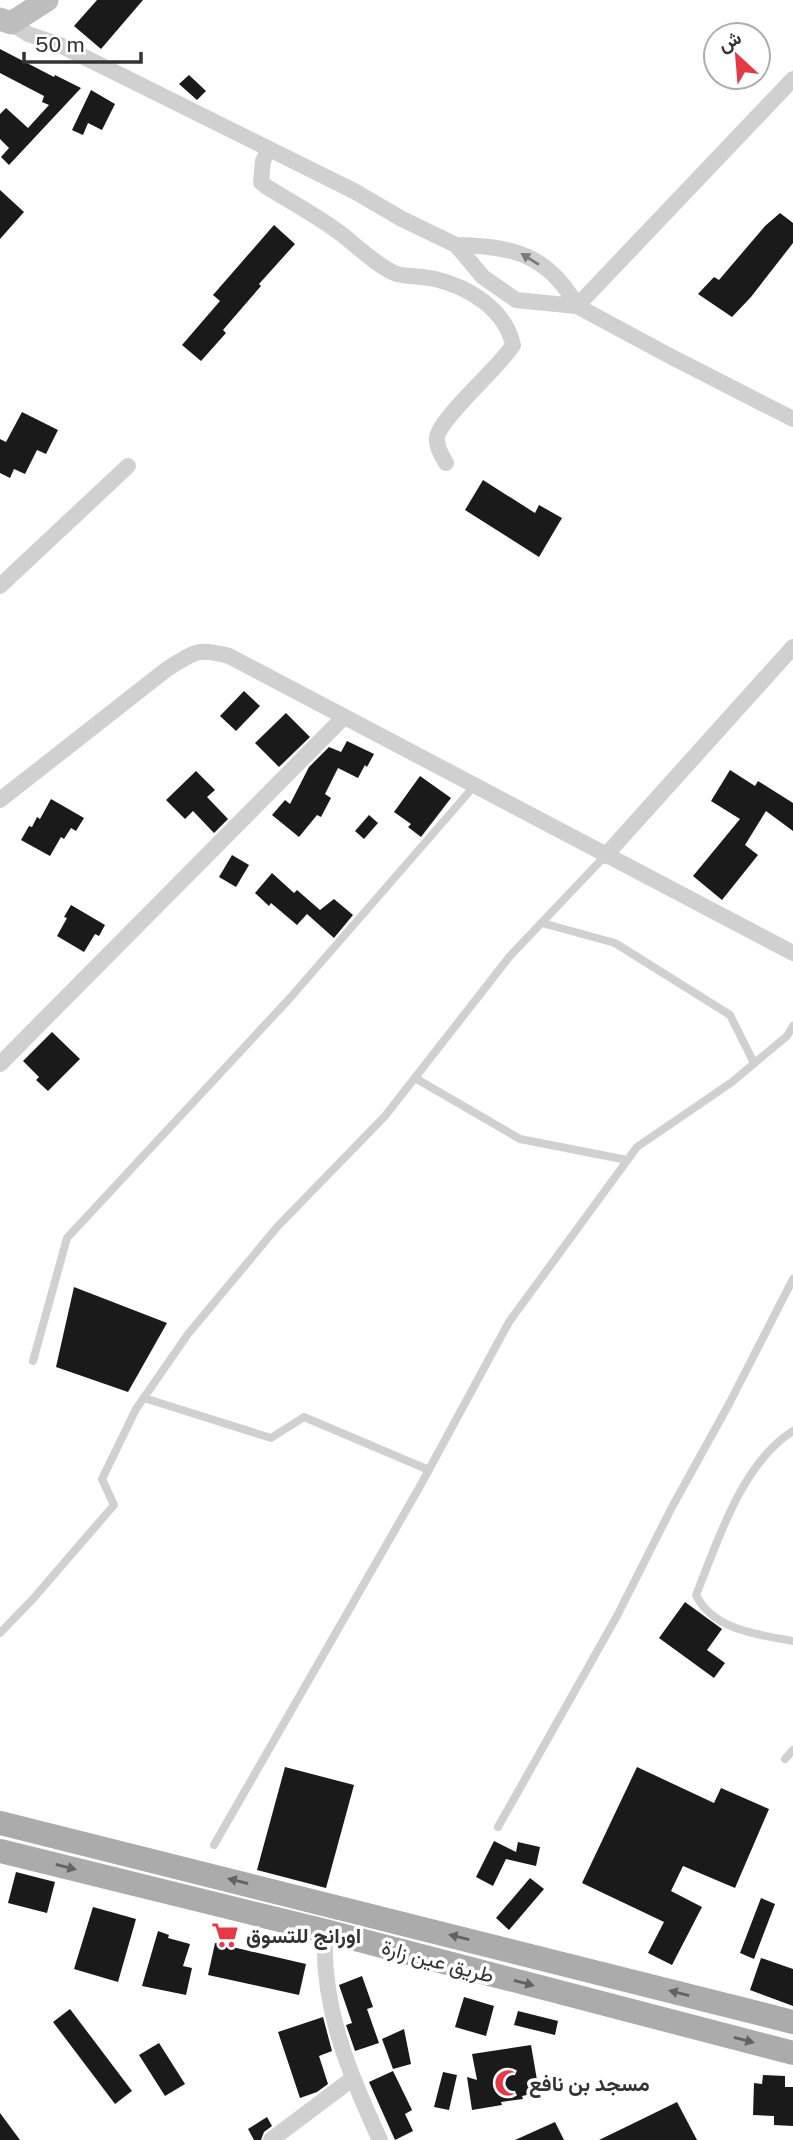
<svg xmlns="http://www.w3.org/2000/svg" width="793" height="2140" viewBox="0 0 793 2140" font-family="'Public Sans',Vazirmatn,sans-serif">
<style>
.building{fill:#1a1a1a}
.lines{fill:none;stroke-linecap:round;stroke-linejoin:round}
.lane{stroke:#d0d0d0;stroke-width:8}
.street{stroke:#d0d0d0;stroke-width:16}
.secondary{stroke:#bdbdbd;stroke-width:23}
.primary{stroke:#ababab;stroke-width:24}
.oneway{fill:#7a7a7a}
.oneway2{fill:#636363}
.labels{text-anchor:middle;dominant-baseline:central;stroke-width:7;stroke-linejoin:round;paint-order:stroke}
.poi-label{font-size:21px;font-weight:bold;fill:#333;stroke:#fff;text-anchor:start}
.street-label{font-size:21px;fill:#333;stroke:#fff}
</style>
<rect width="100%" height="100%" fill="#fff"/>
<g class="building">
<path d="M97,0H143L101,49L74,26Z"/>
<path d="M0,49L54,77L55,75L81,88L9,165L1,157L9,148L0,139V114L6,108L28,128L49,105L42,102L44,96L0,73Z"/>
<path d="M189,75L206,91L197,100L179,84Z"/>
<path d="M91,90L115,104L102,130L88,123L83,135L72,130Z"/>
<path d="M0,190L24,212L0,239Z"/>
<path d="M780,213L793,223V243L751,297L732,317L698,294L714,277L719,280L765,226Z"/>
<path d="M274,225L295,244L259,284L261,286L223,330L226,333L201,361L182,345L220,301L213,295Z"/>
<path d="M22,412L58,430L46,454L37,450L25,474L14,469L10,478L0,473V439L6,442Z"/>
<path d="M483,480L535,513L539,505L562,518L539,557L465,510Z"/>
<path d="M244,691L260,706L236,731L220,716Z"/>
<path d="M286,713L310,737L279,767L255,743Z"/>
<path d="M347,741L374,754L367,767L365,765L358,778L338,768L325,794L331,798L321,817L317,815L299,837L272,815L285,800L290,804L309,767L329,747L341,752Z"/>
<path d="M730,770L755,786L758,781L793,803V831L766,811L745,845L758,855L722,900L693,876L740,819L711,801Z"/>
<path d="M196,771L215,790L207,797L228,819L214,833L193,811L185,819L166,800Z"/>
<path d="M420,776L451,798L421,837L408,827L411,824L394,812Z"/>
<path d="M51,799L84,818L76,831L71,828L64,839L61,837L50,856L21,840L29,826L32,827L37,817L40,819Z"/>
<path d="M369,815L378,823L364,839L355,831Z"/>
<path d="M232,855L249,865L236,887L219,877Z"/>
<path d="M272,873L294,893L297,890L320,910L334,899L353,915L334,938L307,914L297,925L271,903L269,906L255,893Z"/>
<path d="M71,905L105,925L99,936L95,934L84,952L57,936L67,918L64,917Z"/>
<path d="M52,1032L80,1059L48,1091L36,1080L39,1077L23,1061Z"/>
<path d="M74,1287L167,1323L128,1392L56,1367Z"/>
<path d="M685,1602L722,1629L707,1650L725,1663L714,1678L659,1638Z"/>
<path d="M285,1767L354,1785L326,1888L257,1870Z"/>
<path d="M637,1767L714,1803L721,1788L769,1809L735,1888L683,1866L671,1891L702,1907L672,1965L648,1953L664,1922L582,1883Z"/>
<path d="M494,1841L516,1852L518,1842L540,1847L536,1866L506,1859L493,1886L476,1877Z"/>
<path d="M16,1872L55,1882L47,1913L8,1903Z"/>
<path d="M530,1878L544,1889L509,1930L496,1918Z"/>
<path d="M761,1898L775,1904L754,1959L740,1953Z"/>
<path d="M93,1907L136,1919L118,1982L74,1969Z"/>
<path d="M158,1931L169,1935L168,1938L190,1944L183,1966L192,1968L186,1995L142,1986Z"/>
<path d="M215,1943L306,1964L299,1995L208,1975Z"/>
<path d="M761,1958L793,1969V2006L750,1990Z"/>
<path d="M362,1976L373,2007L367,2009L379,2043L355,2051L346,2025L352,2023L339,1985Z"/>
<path d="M464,1997L494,2006L486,2036L455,2027Z"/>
<path d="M70,2009L132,2091L115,2104L53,2022Z"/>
<path d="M518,2011L558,2021L555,2035L514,2025Z"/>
<path d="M323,2017L332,2051L319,2056L328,2084L317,2092L300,2098L278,2032Z"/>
<path d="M404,2029L411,2064L393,2069L382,2039Z"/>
<path d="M159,2043L185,2084L165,2096L139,2055Z"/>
<path d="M531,2045L537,2080H533L536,2093L522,2096L523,2099L501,2102L502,2105L472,2110L467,2077L477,2080L472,2054Z"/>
<path d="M393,2071L412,2110L405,2114L413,2131L395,2140L369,2082Z"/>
<path d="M443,2072L457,2075L449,2110L434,2107Z"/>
<path d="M763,2075L785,2076V2087H793V2126L774,2125V2116L753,2115L754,2083L762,2084Z"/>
<path d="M677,2102L697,2140H599L632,2124Z"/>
<path d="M0,2113L20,2140H0Z"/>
<path d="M267,2117L272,2126L264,2132L261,2140H254L248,2129Z"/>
<path d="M555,2122L564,2140H515Z"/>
</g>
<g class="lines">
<g class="lane">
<path d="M542,923L615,943L730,1015L754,1063"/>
<path d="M415,1078L520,1139L627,1160"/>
<path d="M33,1361L67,1238L290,998L476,784"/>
<path d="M144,1398L271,1438L304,1417L429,1470"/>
<path d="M793,1431C741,1464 718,1541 696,1595C713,1630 759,1635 793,1641"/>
<path d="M0,1633L32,1600L114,1505L102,1479L136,1409L188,1334L278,1226L385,1116L510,956L605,856"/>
<path d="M785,1759L793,1750"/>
<path d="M498,1827L617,1616L672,1507L729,1404L793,1279"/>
<path d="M214,1845L419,1488L509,1322L637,1147L732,1082L787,1036L793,1026"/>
</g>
<g class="street">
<path d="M11,23L28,34L60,45L354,191L402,219L456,245L483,277L516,300L577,306L666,354L793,419"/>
<path d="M269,149L263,161L261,182L267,187C291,202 317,216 340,233C356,245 379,268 397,274C409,277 423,276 435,279C469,287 505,309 513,345C500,367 438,419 437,438C436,447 442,456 446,463"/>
<path d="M456,245C512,246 548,254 577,306"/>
<path d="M577,306L793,79"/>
<path d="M0,586L128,466"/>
<path d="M0,800L167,669C195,652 196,647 229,656L793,953"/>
<path d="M605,856L793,647"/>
<path d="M0,1064L344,717"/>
<path d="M325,1931C321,2007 349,2073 380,2140"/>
<path d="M271,2140L352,2079"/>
</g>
<path class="secondary" d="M0,19L11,23L47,0"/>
<g class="primary">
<path d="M0,1823L793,2022"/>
<path d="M0,1851L325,1931L793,2053"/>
</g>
</g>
<defs><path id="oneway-solid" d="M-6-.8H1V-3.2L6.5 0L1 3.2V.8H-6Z" transform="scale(1.75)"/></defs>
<use class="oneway" href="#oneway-solid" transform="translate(530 259) rotate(-148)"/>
<g class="oneway2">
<use href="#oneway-solid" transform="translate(66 1867) rotate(14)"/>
<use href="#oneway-solid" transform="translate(238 1881) rotate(-166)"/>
<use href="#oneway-solid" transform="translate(459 1937) rotate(-166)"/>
<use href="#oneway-solid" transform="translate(524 1983) rotate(15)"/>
<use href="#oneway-solid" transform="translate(679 1993) rotate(-166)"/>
<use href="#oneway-solid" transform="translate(744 2040) rotate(15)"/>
</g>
<defs>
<symbol id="supermarket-bare" viewBox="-9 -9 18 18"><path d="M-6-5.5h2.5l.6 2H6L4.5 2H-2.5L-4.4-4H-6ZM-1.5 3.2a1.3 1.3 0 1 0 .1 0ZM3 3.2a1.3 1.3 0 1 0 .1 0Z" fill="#e63946" stroke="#fff" stroke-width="2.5" paint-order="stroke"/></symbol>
<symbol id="mosque-bare" viewBox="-9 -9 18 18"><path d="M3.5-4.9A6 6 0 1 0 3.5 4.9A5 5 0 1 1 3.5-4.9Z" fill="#e63946" stroke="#fff" stroke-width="2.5" paint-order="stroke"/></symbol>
</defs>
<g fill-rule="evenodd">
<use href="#supermarket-bare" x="206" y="1916" width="38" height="38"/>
<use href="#mosque-bare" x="489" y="2064" width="38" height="38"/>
</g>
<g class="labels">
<g class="poi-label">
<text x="246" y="1935">اورانج للتسوق</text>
<text x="529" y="2083">مسجد بن نافع</text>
</g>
<g class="street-label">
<text transform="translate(438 1961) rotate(15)">طريق عين زارة</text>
</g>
</g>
<g transform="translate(737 56) rotate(334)"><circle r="33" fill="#ffffff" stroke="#adadad" stroke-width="2"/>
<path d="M0-5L12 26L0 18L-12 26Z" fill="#e63946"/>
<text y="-10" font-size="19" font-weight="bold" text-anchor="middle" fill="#333333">ش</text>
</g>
<path d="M24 52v10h117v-10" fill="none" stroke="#333333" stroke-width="3.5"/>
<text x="35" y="52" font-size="21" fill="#333333" stroke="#ffffff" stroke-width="5" paint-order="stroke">50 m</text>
</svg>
